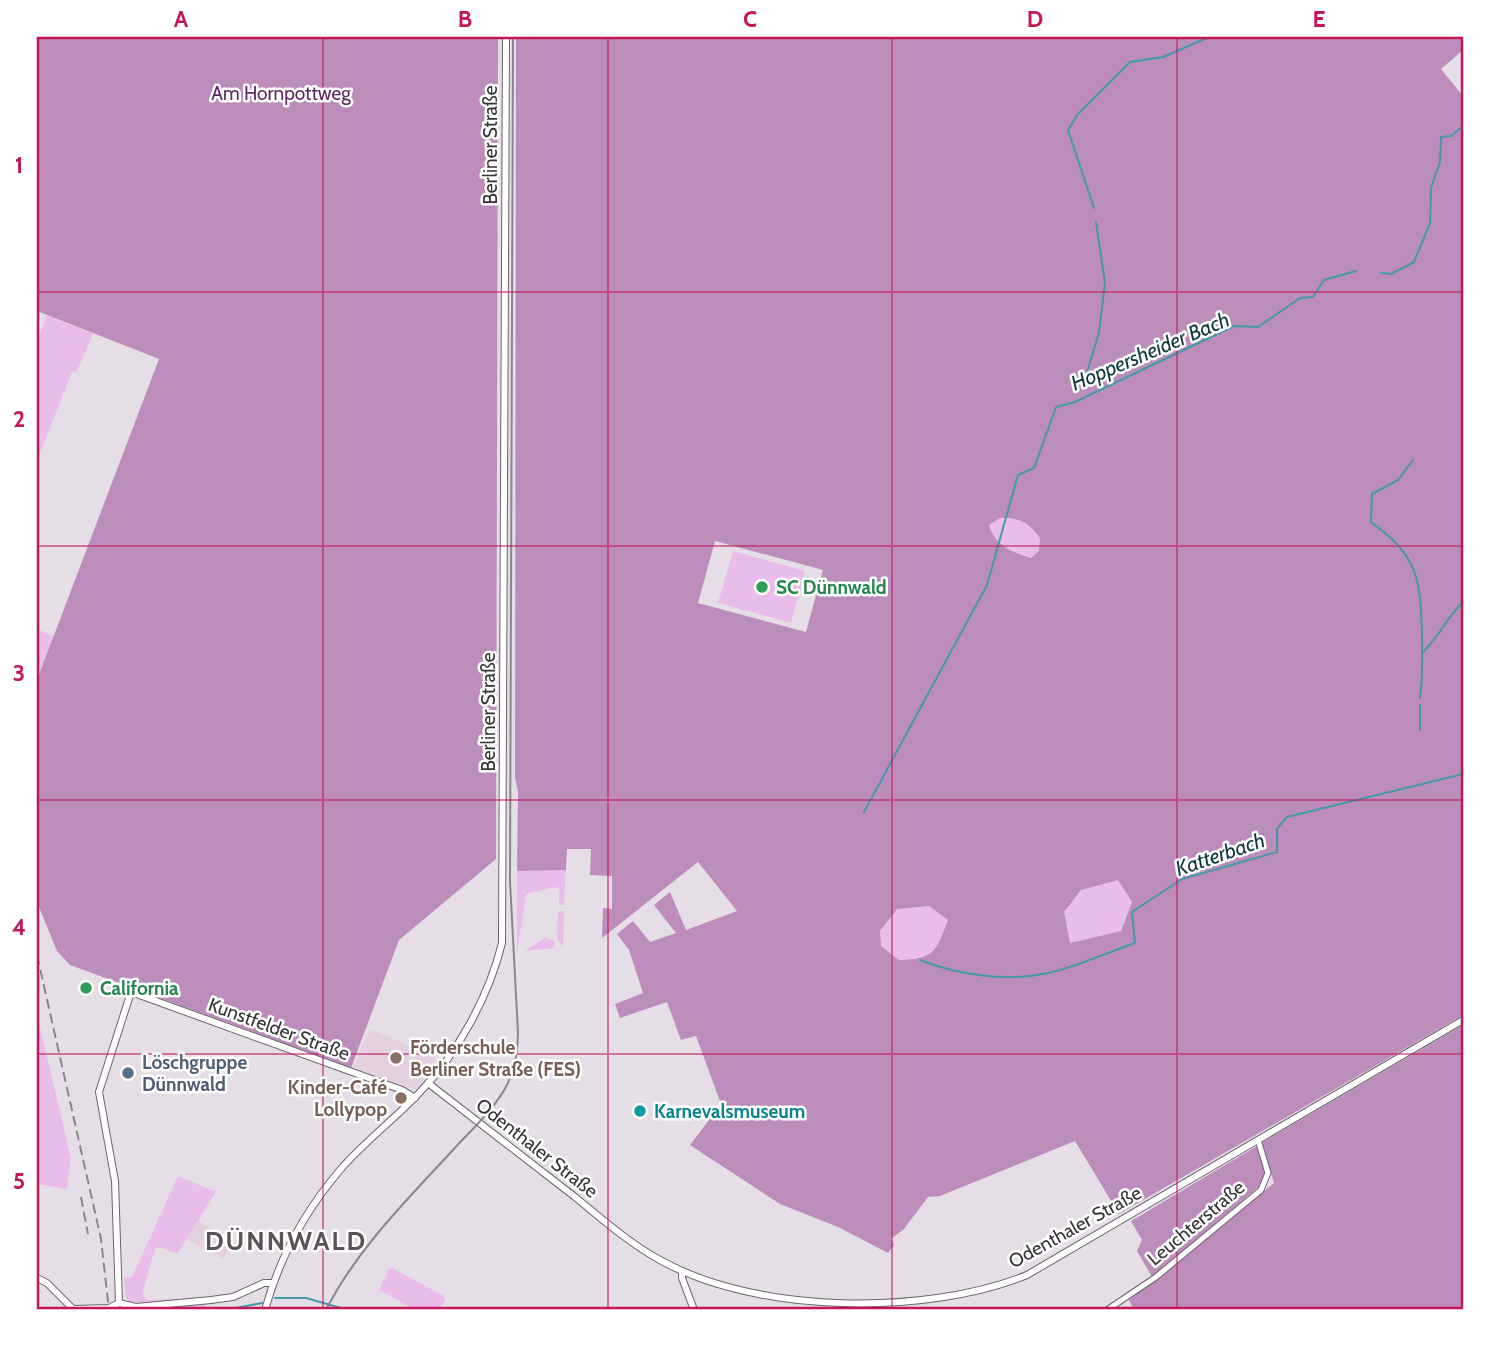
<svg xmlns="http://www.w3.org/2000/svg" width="1500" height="1347" viewBox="0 0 1500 1347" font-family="Cabin,sans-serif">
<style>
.education{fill:#e3d0e0}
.green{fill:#eabcea}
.forest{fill:#bc8dbb;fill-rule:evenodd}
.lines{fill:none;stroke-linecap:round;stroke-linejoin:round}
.stream{stroke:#4499a9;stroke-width:2}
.minor-casing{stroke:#6b646b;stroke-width:7}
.major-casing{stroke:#6b646b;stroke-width:8}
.minor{stroke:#fff;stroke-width:5}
.major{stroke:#fff;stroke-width:6}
.tram{stroke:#8b868b;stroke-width:2}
.rail{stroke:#8b868b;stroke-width:2;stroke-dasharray:10 5;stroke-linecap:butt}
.grid{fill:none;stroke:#c2185b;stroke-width:2;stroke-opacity:0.55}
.leisure-dot{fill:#2e9e5b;stroke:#fff;stroke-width:2.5}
.education-dot{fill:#8d6e63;stroke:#fff;stroke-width:2.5}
.service-dot{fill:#5c6f8a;stroke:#fff;stroke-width:2.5}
.culture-dot{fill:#0f9aa8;stroke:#fff;stroke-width:2.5}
.labels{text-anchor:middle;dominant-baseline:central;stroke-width:5;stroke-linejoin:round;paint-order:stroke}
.park-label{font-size:19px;fill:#5f2761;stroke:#fff}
.street-label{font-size:19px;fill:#353235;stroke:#fff}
.leisure-label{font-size:19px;font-weight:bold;fill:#27864d;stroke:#fff;text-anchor:start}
.education-label{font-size:19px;font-weight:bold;fill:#785e54;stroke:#fff;text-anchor:start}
.service-label{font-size:19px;font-weight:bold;fill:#4e5e75;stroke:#fff;text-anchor:start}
.culture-label{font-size:19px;font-weight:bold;fill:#0d838f;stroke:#fff;text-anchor:start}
.water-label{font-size:21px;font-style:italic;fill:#0e373e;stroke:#fff}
.district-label{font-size:26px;font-weight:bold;letter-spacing:2px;fill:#595259;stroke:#fff}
.neatline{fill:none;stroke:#c2185b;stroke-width:2.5}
.grid-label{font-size:23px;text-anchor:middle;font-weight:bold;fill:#c2185b}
</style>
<rect width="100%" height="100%" fill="#e6dee6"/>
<g class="education">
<path d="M369,1029L436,1057L437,1061L418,1088L412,1089L353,1068Z"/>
<path d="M198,1220L232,1243L223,1259L187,1239Z"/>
</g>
<g class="green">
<path d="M47,315L93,334L76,373L72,372L40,453L37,452V341Z"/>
<path d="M1000,518C1018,517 1031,523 1040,539L1039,551L1032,558C1012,552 995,546 989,525Z"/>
<path d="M733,551L805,571L791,623L718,603Z"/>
<path d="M37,629L54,637L37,680Z"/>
<path d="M566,870L564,905H559V890L556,887L526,894L521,885L526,895L517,953V871Z"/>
<path d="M1118,879L1132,902L1121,931L1070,943L1063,912L1081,890Z"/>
<path d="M929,906L948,920C936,952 934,959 898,960L881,946L880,931L897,908Z"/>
<path d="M562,911L564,912L563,947L557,939L558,913Z"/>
<path d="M546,937L554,941L555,948L525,951Z"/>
<path d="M37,1015L71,1158L67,1189L37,1184Z"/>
<path d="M178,1176L216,1192L177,1254L160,1247L155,1249L142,1294L147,1300L199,1298L139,1304L141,1302H130L126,1298L124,1278L132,1277Z"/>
<path d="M392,1268L444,1296L445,1301L439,1310H416L379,1290L389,1269Z"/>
<path d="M205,1304L206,1310H133Z"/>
</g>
<g class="forest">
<path d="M37,37H498L496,859L399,940L351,1068L70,965L57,951L37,902V680L159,359L37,311Z"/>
<path d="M516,37H1463V50L1441,69L1463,96V1015L1119,1214L1075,1141L940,1196L928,1197L904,1229L891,1239L894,1245L888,1253L838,1227L780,1204L690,1145L721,1104L696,1036L681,1040L667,1002L620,1018L615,1004L643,993L629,950L617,934L633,921L650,942L676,933L654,905L670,892L686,930L737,911L698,862L602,938L603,908L612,909V876L590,875L591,849H567L566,870L517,871L518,792L515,777ZM1000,518C1018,517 1031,523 1040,539L1039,551L1031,558C1012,552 995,546 989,525ZM715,541L823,570L806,632L698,603ZM1118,880L1132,902L1121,931L1070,943L1064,912L1081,890ZM929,906L948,920C936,952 934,959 899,960L881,946L880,931L897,909Z"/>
<path d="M1463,1025V1310H1134L1129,1300L1274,1183L1261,1143Z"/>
<path d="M1257,1146L1265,1171L1261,1185L1152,1277L1137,1251L1142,1240L1131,1221Z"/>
</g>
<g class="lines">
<g class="stream">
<path d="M1094,208L1068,130L1078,114L1130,62L1163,57L1209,37"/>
<path d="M1381,273L1391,274L1414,262L1430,223L1431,188L1440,162L1441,137L1451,136L1463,126"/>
<path d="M1083,386L1099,332L1105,283L1096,222"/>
<path d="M1413,460L1398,480L1372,494L1371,522C1418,556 1420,578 1422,633C1422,655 1423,677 1420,698"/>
<path d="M1423,652C1439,637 1447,617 1463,602"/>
<path d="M1420,705V730"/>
<path d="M864,812L987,585L1018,475L1034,468L1056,407L1075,402L1234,326L1258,327L1300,298L1313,297L1324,280L1356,271"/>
<path d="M920,960C958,975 1007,982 1048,973C1077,967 1106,953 1135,943L1132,912L1182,879L1277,852V829L1287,817L1463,774"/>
<path d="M275,1298H306L348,1310"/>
<path d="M225,1310L262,1303"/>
</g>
<defs>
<path id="minor" d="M1107,1310L1156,1277L1261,1190L1268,1173L1258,1140"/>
<g id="major">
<path d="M428,1083C477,1121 526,1159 575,1197C602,1219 629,1243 660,1260C756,1314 926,1316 1027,1275L1463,1020"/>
<path d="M682,1271V1278L694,1310"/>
<path d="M37,1278L47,1283L73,1309L109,1308L119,1303L136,1307L211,1300L233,1297L264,1283H272"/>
<path d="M119,1303L115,1181L99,1092L131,992L402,1090L415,1098"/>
<path d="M265,1310C279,1259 306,1210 340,1170C364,1142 395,1119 420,1092C458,1053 489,996 502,943L506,37"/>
</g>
</defs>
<use href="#minor" class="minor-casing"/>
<use href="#major" class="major-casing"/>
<use href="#minor" class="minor"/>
<use href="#major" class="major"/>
<path class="tram" d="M326,1310C357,1249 406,1201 452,1151C471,1130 494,1110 507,1085C515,1068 518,1051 518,1033L510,881L513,37"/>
<g class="rail">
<path d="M37,955L101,1239L109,1310"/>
<path d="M81,1197L88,1234"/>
</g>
</g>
<path class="grid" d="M323,37V1310M608,37V1310M892,37V1310M1177,37V1310M37,292H1463M37,546H1463M37,800H1463M37,1054H1463"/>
<g class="leisure-dot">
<circle cx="762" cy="587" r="7"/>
<circle cx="86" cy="988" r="7"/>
</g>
<g class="education-dot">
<circle cx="396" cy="1058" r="7"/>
<circle cx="401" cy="1098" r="7"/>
</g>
<circle class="service-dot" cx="128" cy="1073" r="7"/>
<circle class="culture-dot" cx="640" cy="1111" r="7"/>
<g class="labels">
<g class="park-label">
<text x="281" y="93">Am Hornpottweg</text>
</g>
<g class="street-label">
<text transform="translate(490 145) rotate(-90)">Berliner Straße</text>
<text transform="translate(488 712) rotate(-90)">Berliner Straße</text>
<text transform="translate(279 1029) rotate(20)">Kunstfelder Straße</text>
<text transform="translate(537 1148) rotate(38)">Odenthaler Straße</text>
<text transform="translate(1196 1223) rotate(-40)">Leuchterstraße</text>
<text transform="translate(1075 1227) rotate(-29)">Odenthaler Straße</text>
</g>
<g class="leisure-label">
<text x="776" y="587">SC Dünnwald</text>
<text x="100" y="988">California</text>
</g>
<g class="education-label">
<text x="410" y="1047">Förderschule<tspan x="410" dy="22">Berliner Straße (FES)</tspan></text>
<text x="387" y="1087" text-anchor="end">Kinder-Café<tspan x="387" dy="22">Lollypop</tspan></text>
</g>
<g class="service-label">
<text x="142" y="1062">Löschgruppe<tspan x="142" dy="22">Dünnwald</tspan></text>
</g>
<g class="culture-label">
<text x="654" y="1111">Karnevalsmuseum</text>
</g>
<g class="water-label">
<text transform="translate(1150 351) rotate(-23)">Hoppersheider Bach</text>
<text transform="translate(1220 854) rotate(-19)">Katterbach</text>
</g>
<g class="district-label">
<text x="286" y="1241">DÜNNWALD</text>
</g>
</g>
<rect width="1500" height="1347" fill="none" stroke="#ffffff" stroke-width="77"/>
<rect x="38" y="38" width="1424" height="1270" class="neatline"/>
<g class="grid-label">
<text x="181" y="27">A</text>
<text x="465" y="27">B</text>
<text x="750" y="27">C</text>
<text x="1035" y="27">D</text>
<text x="1319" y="27">E</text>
<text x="19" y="173">1</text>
<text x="19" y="427">2</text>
<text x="19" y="681">3</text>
<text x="19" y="935">4</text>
<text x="19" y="1189">5</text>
</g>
</svg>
